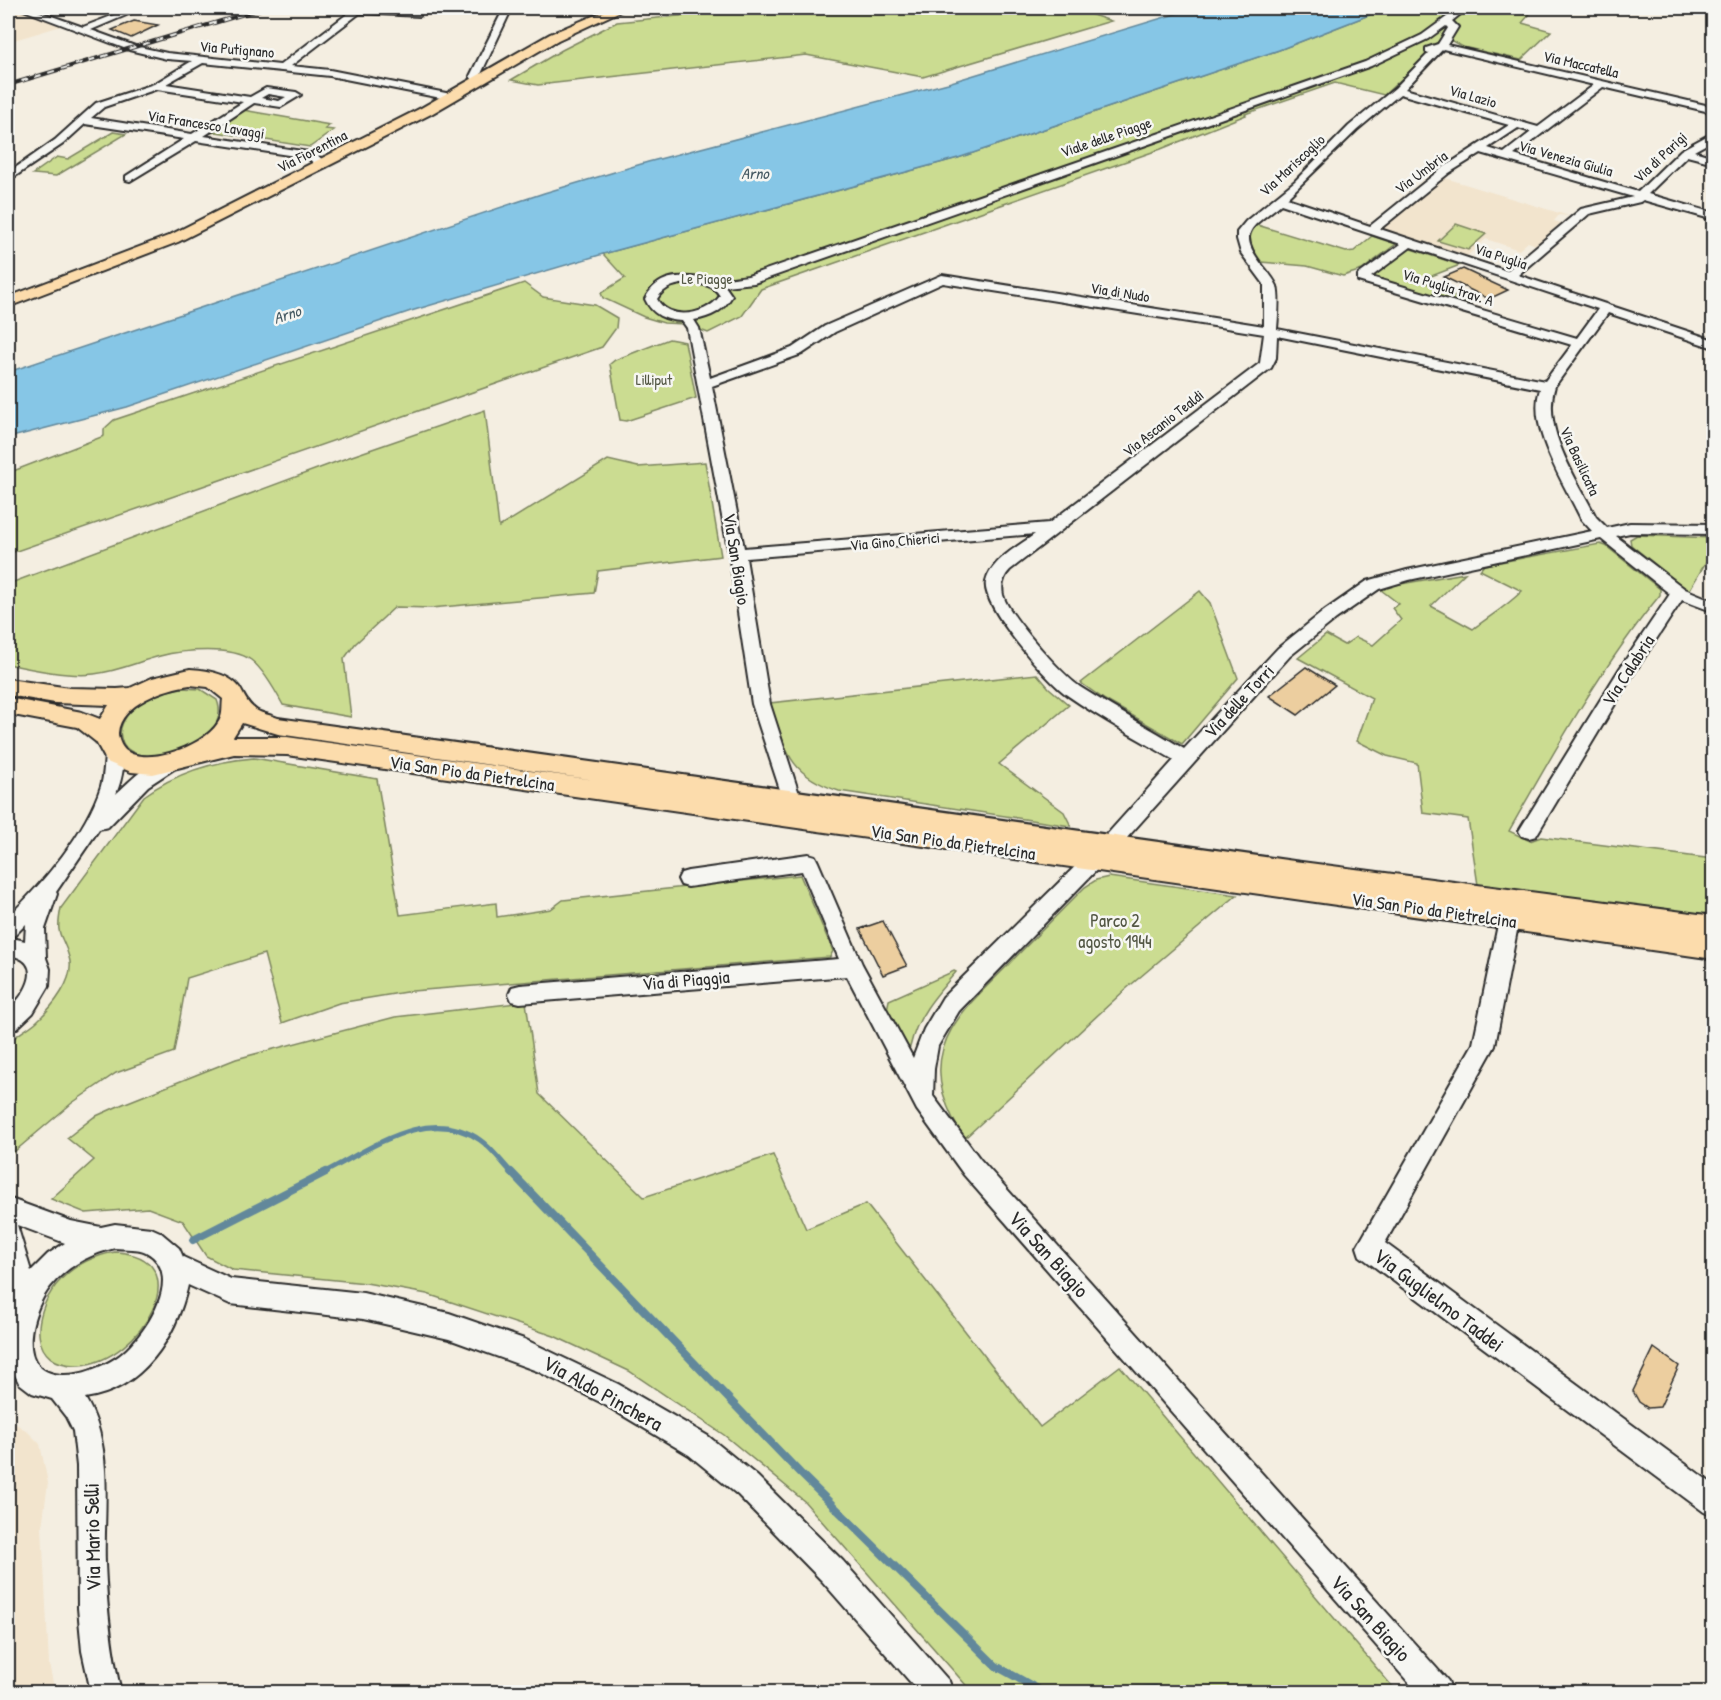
<svg xmlns="http://www.w3.org/2000/svg" width="1721" height="1700" viewBox="0 0 1721 1700" font-family="'Patrick Hand',sans-serif">
<style>
.built{fill:#f2e4cd}
.green{fill:#cbdc91;stroke:#7b845e;stroke-width:1.5}
.water{fill:#86c6e6;stroke:#62889b;stroke-width:1.5}
.lines{fill:none;stroke-linecap:round;stroke-linejoin:round}
.stream-far1{stroke:#62889b;stroke-width:5}
.stream{stroke:#62889b;stroke-width:8}
.building{fill:#ecce9f;stroke:#2b2b2b;stroke-width:1.5}
.minor-casing{stroke:#2b2b2b;stroke-width:4}
.major-casing{stroke:#2b2b2b;stroke-width:4}
.minor{fill:#f6f6f2;fill-rule:evenodd}
.major{fill:#fcdcac;fill-rule:evenodd}
.rail-casing{stroke:#2b2b2b;stroke-width:4}
.rail{stroke:#f6f6f2;stroke-width:2;stroke-dasharray:7;stroke-linecap:butt}
.labels{text-anchor:middle;dominant-baseline:central;stroke-width:5;stroke-linejoin:round;paint-order:stroke}
.far-street-label{font-size:15px;fill:#2b2b2b;stroke:#f6f6f2}
.far-park-label{font-size:15px;fill:#535744;stroke:#f6f6f2}
.far-water-label{font-size:16px;font-style:italic;fill:#465a63;stroke:#f6f6f2}
.street-label{font-size:18px;fill:#2b2b2b;stroke:#f6f6f2}
.park-label{font-size:18px;fill:#535744;stroke:#f6f6f2}
.near-street-label{font-size:21px;fill:#2b2b2b;stroke:#f6f6f2}
</style>
<rect width="100%" height="100%" fill="#f4eee1"/>
<filter id="ink" filterUnits="userSpaceOnUse"><feTurbulence type="fractalNoise" baseFrequency=".0167" numOctaves="2"/><feDisplacementMap in="SourceGraphic" scale="12" xChannelSelector="R" yChannelSelector="G"/><feConvolveMatrix kernelMatrix="1 2 1 2 8 2 1 2 1" color-interpolation-filters="sRGB"/></filter>
<g filter="url(#ink)">
<g class="built">
<path d="M8,8H14L61,26L8,42Z"/>
<path d="M1445,178L1569,216L1559,215L1554,221L1561,223L1536,245L1528,242L1519,250L1486,239L1465,258L1380,230Z"/>
<path d="M8,1419L27,1431L40,1444L48,1483L42,1527L49,1664L55,1692H8Z"/>
</g>
<g class="green">
<path d="M759,8H1071L1111,21L923,77L806,55L538,85L511,80L562,50L617,22Z"/>
<path d="M1381,8H1521L1530,14L1522,23L1551,31L1521,60L1463,47L1452,41L1438,42L1431,47L1433,50L1384,95L1335,83L1245,114L1246,115L1161,149L761,289L742,316L708,333L685,324L664,323L644,317L603,298L601,293L625,278L603,254L958,158L1279,50L1369,15Z"/>
<path d="M243,110L330,125L325,129L334,130L310,147L216,132L206,134Z"/>
<path d="M113,132L126,134L56,176L33,174L57,157L68,159Z"/>
<path d="M1254,224L1346,252L1354,251L1372,236L1396,244L1362,270L1343,276L1307,266L1260,262L1253,255L1247,235Z"/>
<path d="M1456,224L1486,234L1468,250L1438,241Z"/>
<path d="M1408,248L1460,265L1421,280L1474,307L1372,278Z"/>
<path d="M524,283L543,297L595,305L617,318L616,328L602,347L8,554V473L104,436V429L114,420Z"/>
<path d="M669,339L685,342L696,398L626,421L620,420L610,364L615,360Z"/>
<path d="M485,410L499,527L608,460L638,467L705,462L721,556L598,571L594,593L431,608L395,607L355,644L344,659L351,717L283,705C275,690 264,670 251,660C233,646 182,650 160,656C137,662 119,671 94,674C71,677 30,669 8,664V584L352,456Z"/>
<path d="M1637,535L1713,538V550L1689,591L1631,545L1630,539Z"/>
<path d="M1600,544L1606,546L1660,589V595C1601,667 1555,750 1509,831L1530,841L1541,837L1713,859V915L1478,885L1468,819L1423,813L1417,763L1387,756L1357,741L1372,698L1298,658L1326,635L1344,645L1356,637L1373,645L1401,620L1392,608L1399,604L1381,590L1389,586L1465,573L1431,606L1473,629C1490,616 1507,606 1522,591L1480,570L1484,565Z"/>
<path d="M1200,591L1210,603L1238,678L1182,744L1105,700L1081,683Z"/>
<path d="M1037,674L1049,688L1069,705L999,764L1064,812L1071,826L839,791C787,774 786,750 770,703Z"/>
<path d="M182,688L200,689L217,700C235,746 131,778 121,738C119,731 122,723 126,717C139,699 161,691 182,688Z"/>
<path d="M254,758L377,779L400,915L496,903L497,917L551,909L563,900L800,875L833,951L830,957L412,991L339,1003L282,1023L264,954L187,978L174,1052L116,1073L72,1103L8,1157V1044C16,1034 27,1030 37,1021C52,1007 76,979 69,957C62,932 55,938 61,908L144,796C176,773 215,761 254,758Z"/>
<path d="M1109,877L1237,895L1126,989L965,1138C954,1124 948,1110 943,1093C927,1037 973,1001 1007,966C1033,939 1059,913 1085,887L1096,880Z"/>
<path d="M954,971L956,972C935,996 917,1016 910,1047L905,1048L887,1010L889,1000Z"/>
<path d="M526,1002L539,1094L644,1197L773,1155L806,1229L866,1204L1040,1427L1120,1366L1397,1692H972L804,1501L724,1435L629,1371L554,1336L427,1294L366,1283L233,1270L206,1256L183,1221L148,1208L86,1213L51,1199L94,1160L67,1138L94,1117L123,1104L236,1059L395,1017Z"/>
<path d="M115,1252C201,1256 142,1362 79,1365C28,1367 32,1315 56,1285C71,1267 92,1256 115,1252Z"/>
</g>
<path class="water" d="M1195,8H1381L1369,15L1279,50L958,158L603,254L411,311L127,407L8,438V372L544,193L648,162L948,83Z"/>
<g class="lines">
<path class="stream-far1" d="M323,1173C371,1149 428,1104 480,1140C492,1148 502,1163 512,1173"/>
<g class="stream">
<path d="M511,1172L800,1473L996,1666L1043,1692"/>
<path d="M193,1240L326,1172"/>
<path d="M1109,1692L1155,1689L1159,1692"/>
</g>
</g>
<g class="building">
<path d="M134,21L158,25L131,38L112,30Z"/>
<path d="M1463,269L1484,279L1508,290L1489,299L1444,277Z"/>
<path d="M1306,667L1335,685L1298,715L1269,696Z"/>
<path d="M883,921L907,966L883,975L860,929Z"/>
<path d="M1654,1348L1679,1366L1660,1407L1648,1408L1639,1402L1633,1391Z"/>
</g>
<g class="lines">
<defs>
<g id="minor">
<path d="M18,8H29L83,27L132,8H143L91,30L135,46L167,53L280,65L355,8L417,11L420,12V16L360,13L291,66L330,70L451,94L456,97L451,100L330,76L203,63L166,84L250,97L266,88L296,92L301,95L281,107L254,103L204,136L315,153L326,163V167H318L308,158L196,141L130,181L126,180V176L184,139L85,124L63,144L8,181V173L55,140L96,103L154,84L192,61L167,59L129,50ZM157,89L243,102L192,134L91,118L104,107ZM268,94L286,97L279,101L261,98Z"/>
<path d="M504,8H512L480,76L483,81L475,83L470,76Z"/>
<path d="M1459,8H1468L1452,21L1458,27L1447,45L1714,107V113L1603,87L1514,155L1638,192L1681,150L1714,132V140L1694,151L1714,157V163L1687,156L1648,194L1714,213V220L1643,200L1640,202L1589,214L1518,275L1714,340V348L1608,313L1555,386C1541,429 1577,479 1596,517L1607,528L1630,523L1714,524V534L1630,533L1616,536L1685,589L1714,601V612L1682,600L1632,676L1536,836L1529,838L1522,836L1519,831L1522,826L1620,668L1670,594L1601,539L1409,580L1379,589L1336,619L1290,656L1117,849L959,1011L938,1046L934,1069L933,1096L980,1159L1448,1681L1452,1692H1417L964,1175L917,1110L847,976L520,1003L512,1001L509,994L512,987L520,985L839,959L802,871L688,887L681,885L678,879L681,873L688,871L808,854L815,856L818,862L862,964L913,1058L924,1029L943,997L1103,839L1174,760C1139,739 1101,719 1067,695C1047,681 981,606 986,582C991,560 1019,546 1035,534L746,558L770,704L801,800L799,805L792,807L785,805L752,704L729,554L687,328L682,321C665,320 652,315 645,299C661,268 688,278 716,279C726,280 738,277 748,276L1365,62L1422,35ZM1446,26L1448,28L1438,44L1426,48V52L1429,53L1395,88L1349,126L1295,181L1246,221L1237,232V239L1241,253L1264,284V326L942,275L825,326L792,348L710,378L699,328L694,320C712,317 723,311 732,296L725,286L754,283L1371,66L1428,39ZM1443,49L1594,85L1538,127L1405,89ZM1400,94L1509,125L1441,169L1370,226L1287,198L1357,130ZM1518,128L1531,132L1504,153L1488,148ZM1481,153L1633,197L1581,209L1507,271L1380,229L1449,173ZM1281,204L1401,244L1358,275V281L1572,345L1545,381L1277,329C1278,315 1280,299 1277,286C1274,279 1268,272 1263,266C1235,231 1253,227 1281,204ZM1411,247L1598,309L1577,338L1371,277ZM691,283C703,284 714,285 720,296C707,315 669,322 657,299C665,286 677,284 691,283ZM943,283L1264,334L1260,363L1049,523L744,548L712,386L802,354L835,332ZM1277,336L1540,389C1527,428 1564,483 1581,519L1592,531L1407,570L1367,581L1324,611L1278,648L1184,749C1150,728 1114,709 1080,687C1062,675 1008,615 1003,595C1001,585 1003,577 1010,570L1271,368L1276,358Z"/>
<path d="M1685,8L1714,9V15Z"/>
<path d="M114,747L120,749C127,761 121,782 116,794C129,782 155,754 174,759L176,764L174,769L148,786L108,827L99,829L56,892L57,894L45,929L46,958L50,969L49,986L33,1013L16,1029L8,1031V1010C27,994 46,960 8,955V917C43,883 86,833 101,786C104,776 104,765 105,754L108,749ZM26,924L25,941L8,937L15,935Z"/>
<path d="M1509,912L1516,914L1519,920L1495,1046L1385,1243L1714,1485V1516L1704,1512L1360,1256L1357,1247L1473,1044L1499,920L1502,914Z"/>
<path d="M8,1198L71,1221L101,1227L115,1224L151,1228L160,1232L179,1248L183,1257L231,1279L363,1293L449,1313L524,1339L618,1384L708,1436L757,1476L843,1561L949,1681L953,1692H919L822,1581L738,1495L689,1455L600,1402L537,1371L449,1339L363,1319L230,1304L188,1285C176,1337 143,1390 85,1398C115,1446 103,1510 105,1564C107,1608 111,1650 121,1692H91L82,1651L78,1608L77,1466L73,1431L66,1417L52,1399L32,1393L19,1383L8,1361V1320L14,1302L8,1278ZM17,1225L65,1243L48,1254L31,1271ZM115,1248C124,1249 139,1248 146,1252C188,1275 142,1341 116,1358C100,1368 80,1376 61,1375C14,1372 31,1311 50,1287C66,1267 90,1254 115,1248Z"/>
</g>
<g id="major">
<path d="M612,8H627L558,40L431,114L178,242L8,307V297L168,236L421,108L550,34Z"/>
<path d="M190,669C206,670 228,673 239,687C245,696 246,703 256,710C262,714 271,715 278,718L1294,861L1714,916V959L287,755L234,754L153,774L131,772L107,762L96,742L77,727L8,714V698L82,712L100,719L109,705L55,703L8,695V679L70,688L117,689L130,688L152,678ZM190,685L208,687L223,699C222,705 223,712 221,717C212,744 147,768 125,750C121,746 118,739 118,733C120,704 166,688 190,685ZM242,723L278,734L595,780L287,737H233Z"/>
</g>
</defs>
<use href="#minor" class="minor-casing"/>
<use href="#major" class="major-casing"/>
<use href="#minor" class="minor"/>
<use href="#major" class="major"/>
<defs>
<path id="rail" d="M8,85L264,8"/>
</defs>
<use href="#rail" class="rail-casing"/>
<use href="#rail" class="rail"/>
</g>
</g>
<g class="labels">
<g class="far-street-label">
<text transform="translate(237 49) rotate(5)">Via Putignano</text>
<text transform="translate(1581 64) rotate(13)">Via Maccatella</text>
<text transform="translate(1473 96) rotate(16)">Via Lazio</text>
<text transform="translate(206 124) rotate(9)">Via Francesco Lavaggi</text>
<text transform="translate(1106 137) rotate(-19)">Viale delle Piagge</text>
<text transform="translate(312 151) rotate(-27)">Via Fiorentina</text>
<text transform="translate(1660 157) rotate(-43)">Via di Parigi</text>
<text transform="translate(1566 158) rotate(16)">Via Venezia Giulia</text>
<text transform="translate(1292 165) rotate(-43)">Via Mariscoglio</text>
<text transform="translate(1421 172) rotate(-37)">Via Umbria</text>
<text transform="translate(1501 256) rotate(18)">Via Puglia</text>
<text transform="translate(1448 287) rotate(17)">Via Puglia trav. A</text>
<text transform="translate(1120 292) rotate(9)">Via di Nudo</text>
<text transform="translate(1163 423) rotate(-38)">Via Ascanio Tealdi</text>
<text transform="translate(1580 461) rotate(65)">Via Basilicata</text>
<text transform="translate(895 541) rotate(-5)">Via Gino Chierici</text>
</g>
<g class="far-park-label">
<text x="707" y="278">Le Piagge</text>
<text x="654" y="379">Lilliput</text>
</g>
<g class="far-water-label">
<text x="755" y="173">Arno</text>
<text transform="translate(287 314) rotate(-18)">Arno</text>
</g>
<g class="street-label">
<text transform="translate(737 559) rotate(81)">Via San Biagio</text>
<text transform="translate(1628 670) rotate(-57)">Via Calabria</text>
<text transform="translate(1239 701) rotate(-47)">Via delle Torri</text>
<text transform="translate(472 773) rotate(8)">Via San Pio da Pietrelcina</text>
<text transform="translate(953 842) rotate(8)">Via San Pio da Pietrelcina</text>
<text transform="translate(1434 910) rotate(8)">Via San Pio da Pietrelcina</text>
<text transform="translate(686 980) rotate(-5)">Via di Piaggia</text>
</g>
<g class="park-label">
<text x="1115" y="920">Parco 2<tspan x="1115" dy="21">agosto 1944</tspan></text>
</g>
<g class="near-street-label">
<text transform="translate(1049 1254) rotate(48)">Via San Biagio</text>
<text transform="translate(1439 1300) rotate(37)">Via Guglielmo Taddei</text>
<text transform="translate(603 1393) rotate(29)">Via Aldo Pinchera</text>
<text transform="translate(92 1537) rotate(-91)">Via Mario Selli</text>
<text transform="translate(1371 1618) rotate(48)">Via San Biagio</text>
</g>
</g>
<rect width="1721" height="1700" fill="none" stroke="#f6f6f2" stroke-width="30"/>
<rect x="15" y="15" width="1691" height="1670" fill="none" stroke="#2b2b2b" stroke-width="2" filter="url(#ink)"/>
</svg>
